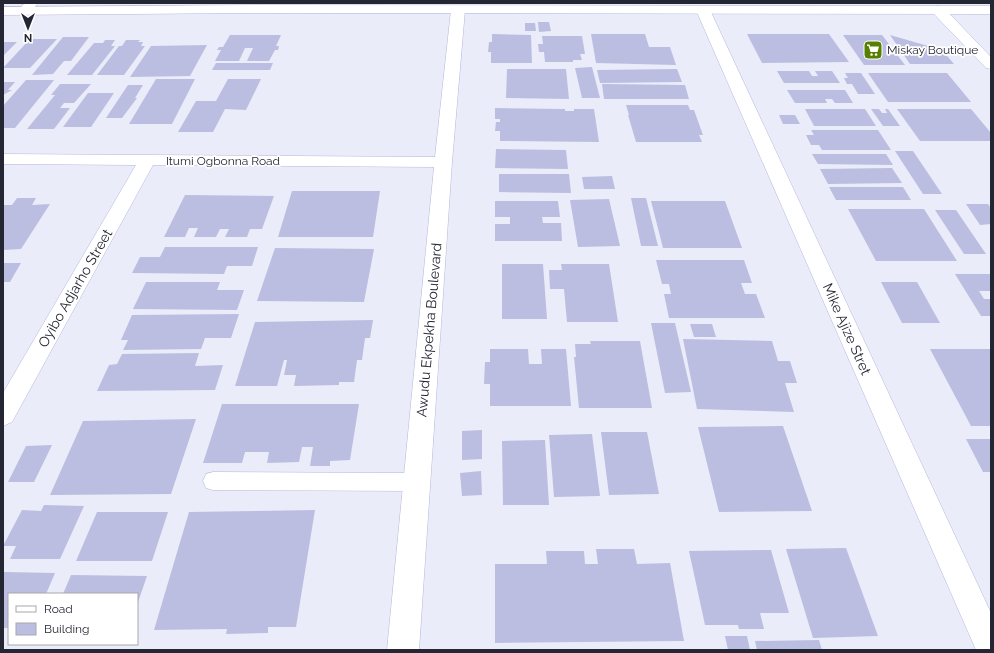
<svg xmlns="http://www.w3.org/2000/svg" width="994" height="653" viewBox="0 0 994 653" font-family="Raleway,sans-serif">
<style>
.building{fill:#bbbee0}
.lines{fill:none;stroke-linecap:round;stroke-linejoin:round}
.service-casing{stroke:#b4b7d9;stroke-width:1}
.minor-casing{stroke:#b4b7d9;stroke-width:1}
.tertiary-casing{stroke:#b4b7d9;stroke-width:1}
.service{fill:#fff;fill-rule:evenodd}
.minor{fill:#fff;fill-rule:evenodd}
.tertiary{fill:#fff;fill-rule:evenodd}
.labels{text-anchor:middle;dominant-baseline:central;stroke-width:3.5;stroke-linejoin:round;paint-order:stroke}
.far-poi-label{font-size:12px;fill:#252633;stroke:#fff;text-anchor:start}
.far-street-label{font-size:12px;fill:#252633;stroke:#fff}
.street-label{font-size:14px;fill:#252633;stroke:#fff}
</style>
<rect width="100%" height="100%" fill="#eaecfa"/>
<g class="building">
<path d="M538,22H549L551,31L539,32Z"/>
<path d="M525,23H535L536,31H525Z"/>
<path d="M492,34L531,35L532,63H491V52H488L489,42H492Z"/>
<path d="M591,34H645L649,47H670L676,65L596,63Z"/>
<path d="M747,34H829L849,62L762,63Z"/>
<path d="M230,35H281L276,46H279L278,50H275L269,61H247L253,48H245L239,61H215L221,50H217L219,47H223Z"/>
<path d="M843,35H882L905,65H864Z"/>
<path d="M890,35L942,50L954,64H910Z"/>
<path d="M542,36H582L585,54H580L582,60H573V62H545L544,52H539L538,44H543Z"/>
<path d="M63,37H89L71,61H64L53,74L32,75Z"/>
<path d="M30,39H57L30,68H3Z"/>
<path d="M105,40H115L111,46H115L92,75H67L94,43H103Z"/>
<path d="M126,40H140L138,42H143L141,46H145L124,75H97L119,46H122Z"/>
<path d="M3,42H17L3,56Z"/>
<path d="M207,45L190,76L130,77L151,46Z"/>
<path d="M216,63H273L270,70H212Z"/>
<path d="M592,67L600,98H582L575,68Z"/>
<path d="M507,69H566L569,99L506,98Z"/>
<path d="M677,69L682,82L600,83L597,70Z"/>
<path d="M777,71H809L812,76H818L815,71H832L840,83H784Z"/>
<path d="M845,73H861L875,94H858L852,84H847L844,78H848Z"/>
<path d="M868,73H947L971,102H888Z"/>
<path d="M156,79H195L172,124H129Z"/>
<path d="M228,79H261L246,110L225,109L213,132H178L196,101H216Z"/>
<path d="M26,80H54L15,128H3V106Z"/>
<path d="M3,82H15L8,90H12L3,95Z"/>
<path d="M60,84H91L74,103H64L60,108H70L54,129H27L55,95H51Z"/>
<path d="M602,84L685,85L689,99H604Z"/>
<path d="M128,85H143L135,98H137L122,118H106Z"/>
<path d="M787,90H845L853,103H835L832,99H825L827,103H795Z"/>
<path d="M88,93H114L91,127H63Z"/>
<path d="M626,105H688L690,110H694L703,135H699L702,142H636L628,115H629Z"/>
<path d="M495,108L565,109V111H574V109H594L599,142L500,141V131H495L496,122H500V119H495Z"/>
<path d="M805,109H865L876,126H814Z"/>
<path d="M871,109H879L882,113H887L885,109H888L900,126H883Z"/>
<path d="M897,109H971L991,133V141H920Z"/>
<path d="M779,115H795L800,124H783Z"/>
<path d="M811,130H878L891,150H822L819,145H811L806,135H814Z"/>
<path d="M496,149L566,150L568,169L495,168Z"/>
<path d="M895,151H913L942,194H923Z"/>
<path d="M812,154H886L893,165L818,164Z"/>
<path d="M892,168L902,183L828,184L820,169Z"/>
<path d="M499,174H569L571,193L499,192Z"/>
<path d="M612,176L615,189H584L582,177Z"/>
<path d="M829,187H903L911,200H836Z"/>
<path d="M292,191H380L373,237H278Z"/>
<path d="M185,195L274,196L262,229H250L247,237H225L229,229H220L216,237H194L198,228H189L185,237H164Z"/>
<path d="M17,198H36L32,205L50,204L21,249L3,250V205H12Z"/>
<path d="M631,198H646L658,246H641Z"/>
<path d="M609,199L620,246L578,247L570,200Z"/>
<path d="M495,201H558L560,217H542L543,223H561L562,241H495V224H510V217H495Z"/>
<path d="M651,201H725L742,248H663Z"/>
<path d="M966,204H988L991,208V224L980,225Z"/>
<path d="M848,209H924L957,261H876Z"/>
<path d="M935,210H956L986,254H964Z"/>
<path d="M165,247H258L252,266H227L224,274L132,273L140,257H160Z"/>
<path d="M275,248L374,249L364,302L257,301Z"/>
<path d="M656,260H744L752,283H741L745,294H756L765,318H669L664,294H671L669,284H662Z"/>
<path d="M3,263H21L10,282H3Z"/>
<path d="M502,264H543L547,319H502Z"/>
<path d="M561,264H609L618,322H567L564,289H550L549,270H562Z"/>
<path d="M955,274H991V291H979L984,299H991V316H981Z"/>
<path d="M146,282H220L217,290H244L237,310L133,309Z"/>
<path d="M881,282H917L940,323H902Z"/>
<path d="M239,314L231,338H205L201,349L123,350L128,340H121L132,315Z"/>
<path d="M373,320L370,338H365L362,360H357L354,382H339V385L294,386L296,375H284L287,360H284L277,386H235L255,322Z"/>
<path d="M651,323H675L691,392L665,393Z"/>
<path d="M690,324H712L716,337H694Z"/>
<path d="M683,339L772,341L778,361H790L797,383H785L794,412L697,409Z"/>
<path d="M590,341H640L652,408H579L574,357H576L575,344H591Z"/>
<path d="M490,349H528L529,364H542L541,349H566L571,406H490V384H484L485,362H490Z"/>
<path d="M930,349H991V426H971Z"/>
<path d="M199,353L195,366L223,365L215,390L97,391L109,365L117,364L122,354Z"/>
<path d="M222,404H359L350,460L330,461V466H310L313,447H302L299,462L267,463L269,452H245L242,463H203Z"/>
<path d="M196,419L171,494L50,495L83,421Z"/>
<path d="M783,426L812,511L719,512L698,427Z"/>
<path d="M482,430V459L462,460V431Z"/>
<path d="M601,432H647L659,494L609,495Z"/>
<path d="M592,434L600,496L554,497L549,435Z"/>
<path d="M966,439H991V472H983Z"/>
<path d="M545,440L549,505H503L502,441Z"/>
<path d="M52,445L34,482H8L26,446Z"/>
<path d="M481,471L482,495L462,496L460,473Z"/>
<path d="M44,505L84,506L60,559H10L16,546H3L22,510L41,511Z"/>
<path d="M315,510L296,627H268V633L226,634L227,629L154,630L189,512Z"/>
<path d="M97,512H168L152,561H76Z"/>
<path d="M846,548L878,636L813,638L786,549Z"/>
<path d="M596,549H634L637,564L670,563L684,641L495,643V564H547L546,551H584L585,564H598Z"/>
<path d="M771,550L789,613H760L764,629H739L738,625H705L689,551Z"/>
<path d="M3,572L55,573L46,594H9V628H3Z"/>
<path d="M71,575L147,576L137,605V594H63Z"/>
<path d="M725,636H747L750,650H728Z"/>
<path d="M819,640L822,650H757L755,641Z"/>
</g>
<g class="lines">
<defs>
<path id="service" d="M213,472L417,473L424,475L427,482L424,489L417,491L213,490L206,488L203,481L206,474Z"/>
<g id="minor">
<path d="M25,3H38L29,14H19L17,11Z"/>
<path d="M458,6L463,7L465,10L452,162L419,650H387L434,167L153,165L12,422L3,426V393L136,165L3,164V154L435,157L451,10L453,7Z"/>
<path d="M703,6L708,7L710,10L991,613V650H976L696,10L698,7Z"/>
<path d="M938,6L943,7L991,57V69L986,68L933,13L931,10L933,7Z"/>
</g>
<path id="tertiary" d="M254,5L991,6V14L254,13L3,15V7Z"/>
</defs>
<use href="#service" class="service-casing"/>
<use href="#minor" class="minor-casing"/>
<use href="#tertiary" class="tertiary-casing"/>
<use href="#service" class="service"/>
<use href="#minor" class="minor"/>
<use href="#tertiary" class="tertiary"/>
</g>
<defs>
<symbol id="supermarket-square" viewBox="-11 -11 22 22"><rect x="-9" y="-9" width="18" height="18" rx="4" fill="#578001" stroke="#fff"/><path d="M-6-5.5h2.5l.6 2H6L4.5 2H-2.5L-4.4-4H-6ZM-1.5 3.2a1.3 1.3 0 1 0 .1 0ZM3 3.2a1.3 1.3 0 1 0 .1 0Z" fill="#fff"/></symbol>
</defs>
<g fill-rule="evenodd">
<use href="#supermarket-square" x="862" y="39" width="22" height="22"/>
</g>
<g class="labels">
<g class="far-poi-label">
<text x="887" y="50">Miskay Boutique</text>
</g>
<g class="far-street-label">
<text x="223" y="161">Itumi Ogbonna Road</text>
</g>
<g class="street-label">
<text transform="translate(75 288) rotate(-60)">Oyibo Adjarho Street</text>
<text transform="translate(847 329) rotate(66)">Mike Ajize Stret</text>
<text transform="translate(429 330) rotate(-85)">Awudu Ekpekha Boulevard</text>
</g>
</g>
<rect width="994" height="653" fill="none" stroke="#252633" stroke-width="8"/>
<rect x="8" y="593" width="130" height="52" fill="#ffffff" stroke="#a8a8ad"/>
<rect x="16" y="606" width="20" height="6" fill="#ffffff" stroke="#a8a8ad"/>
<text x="44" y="613" font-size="12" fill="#252633">Road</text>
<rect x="16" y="623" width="20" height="12" fill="#bbbee0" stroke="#a8a8ad"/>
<text x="44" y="633" font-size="12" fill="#252633">Building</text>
<g transform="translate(28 28) rotate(180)" stroke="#ffffff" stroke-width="3" paint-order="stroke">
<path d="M0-3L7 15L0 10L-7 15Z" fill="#252633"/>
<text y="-6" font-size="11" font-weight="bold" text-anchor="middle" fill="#252633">N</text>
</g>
</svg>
